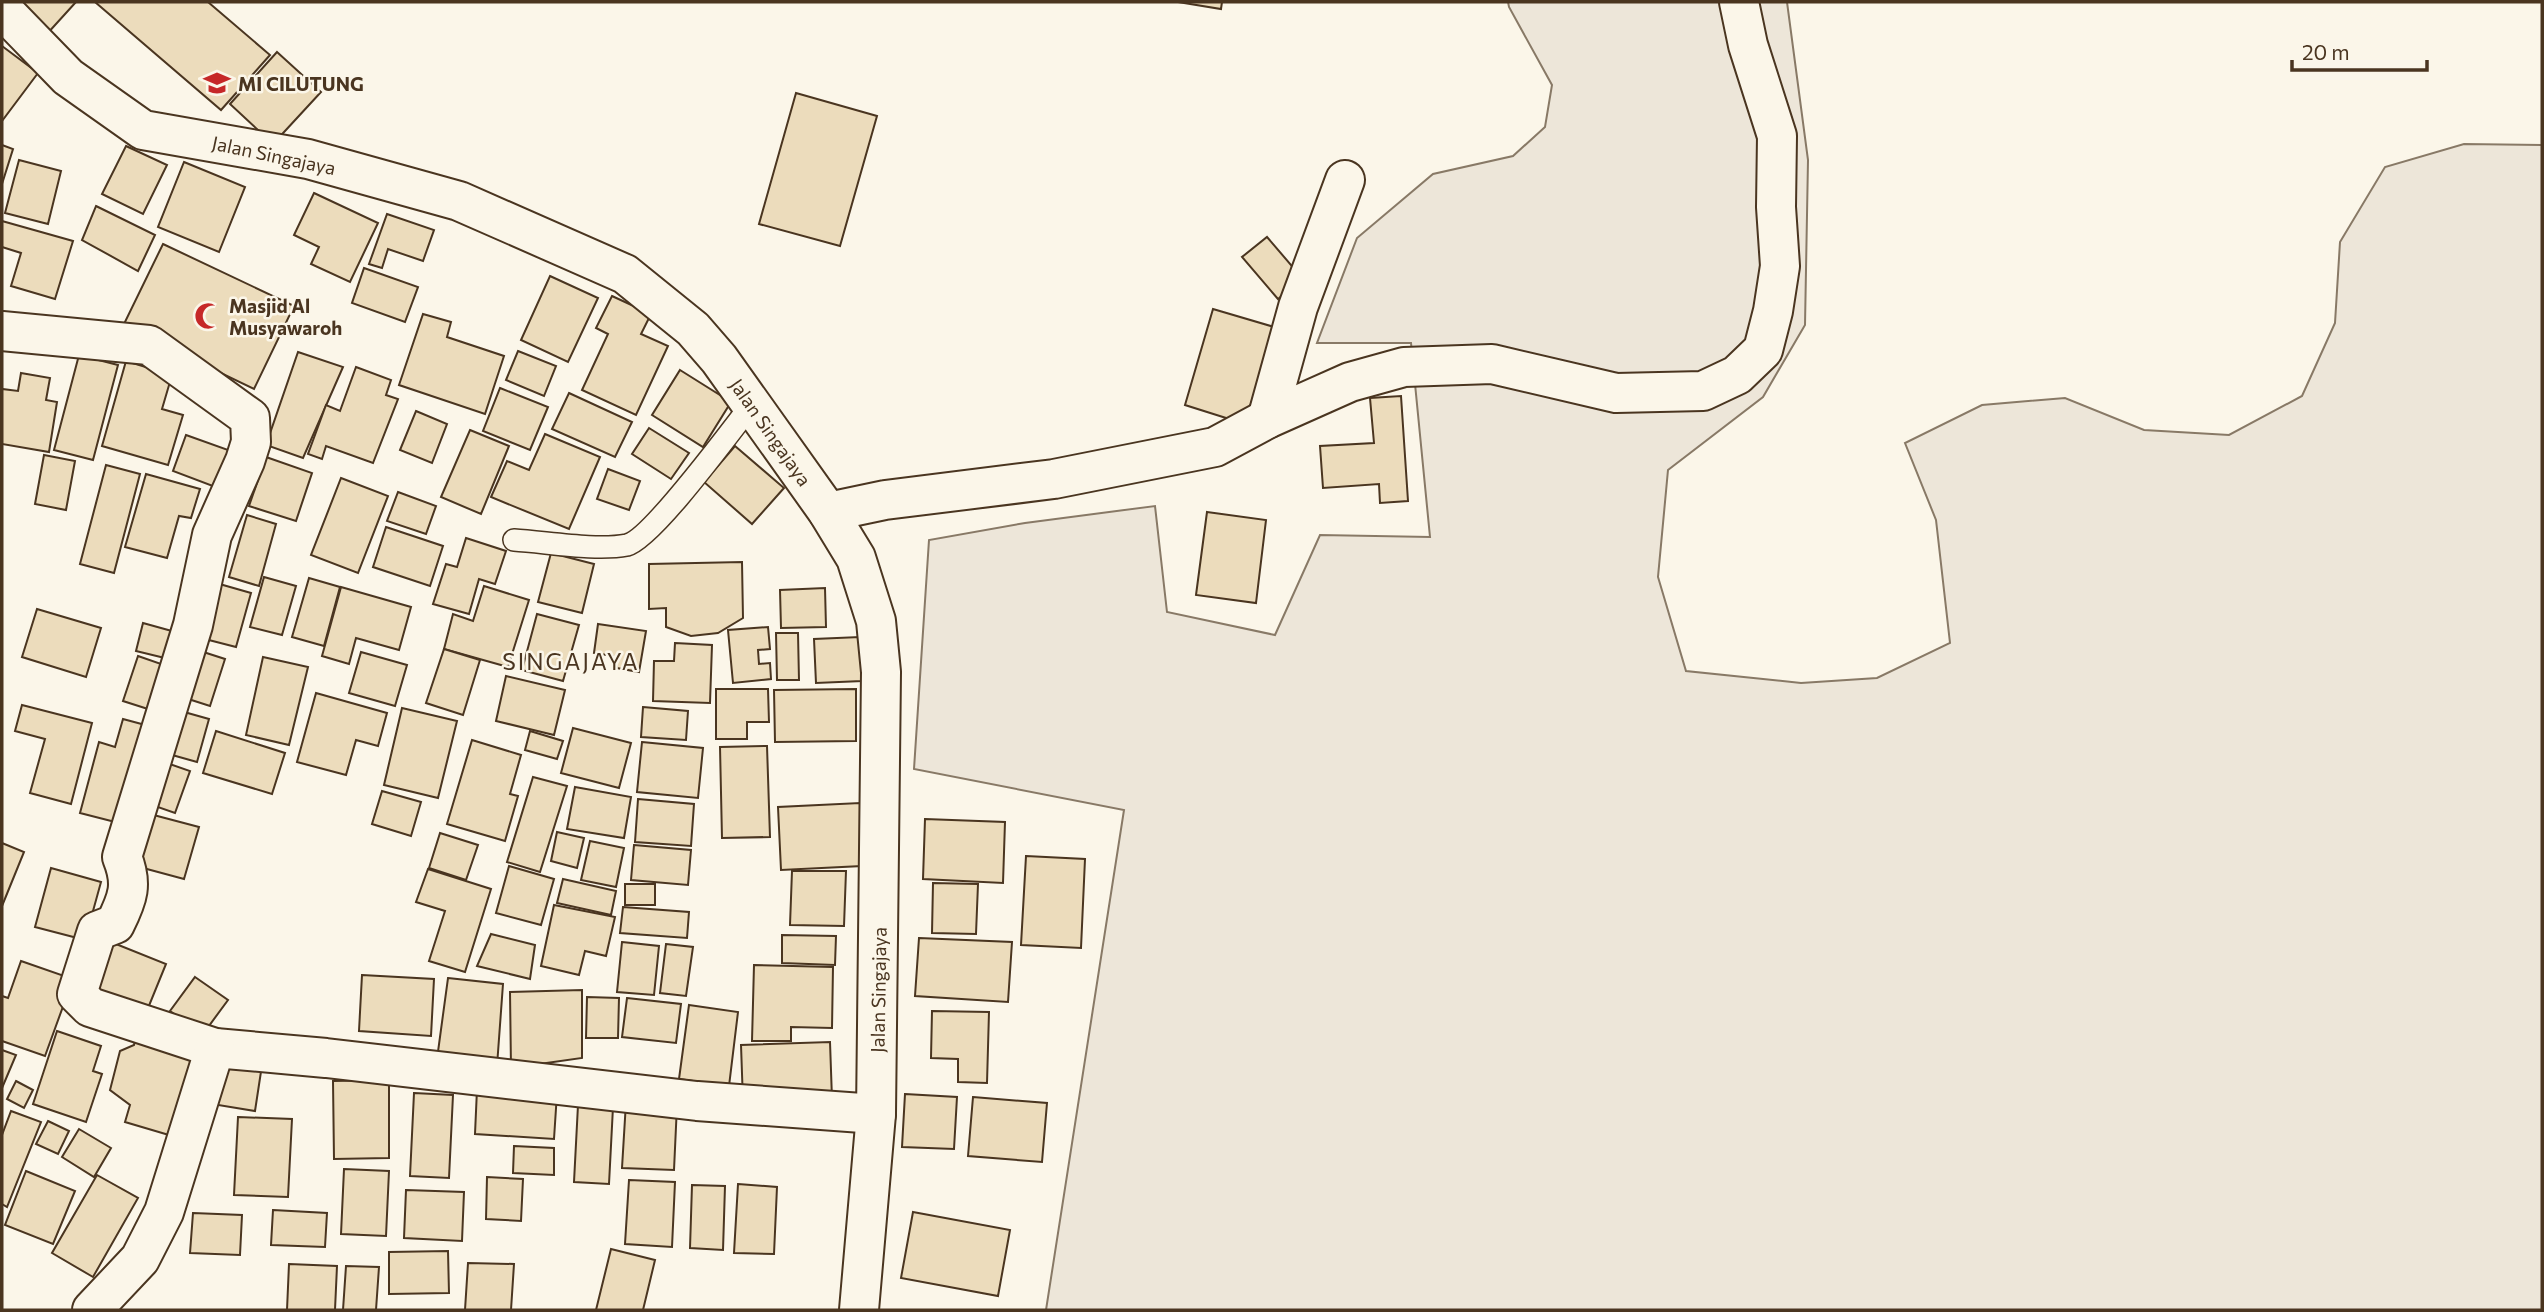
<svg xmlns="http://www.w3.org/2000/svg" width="2544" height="1312" viewBox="0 0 2544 1312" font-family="Commissioner,sans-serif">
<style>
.green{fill:#ede6d9;stroke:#887966;stroke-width:2}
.building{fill:#ecdcbc;stroke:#4a3520;stroke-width:2}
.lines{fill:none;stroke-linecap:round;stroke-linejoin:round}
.lane-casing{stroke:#4a3520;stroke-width:24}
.street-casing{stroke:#4a3520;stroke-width:42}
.secondary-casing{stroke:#4a3520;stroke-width:42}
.lane{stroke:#fbf6e9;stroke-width:21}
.street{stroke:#fbf6e9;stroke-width:38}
.secondary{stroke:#fbf6e9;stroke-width:38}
.labels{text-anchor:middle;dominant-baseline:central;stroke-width:5;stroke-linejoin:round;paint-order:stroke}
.poi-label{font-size:19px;font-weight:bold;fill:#4a3520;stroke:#fbf6e9;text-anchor:start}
.street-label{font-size:19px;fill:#4a3520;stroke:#fbf6e9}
.quarter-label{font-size:23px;letter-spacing:2px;fill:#4a3520;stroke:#fbf6e9}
</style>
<rect width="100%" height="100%" fill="#fbf6e9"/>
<path class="green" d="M1508,2H1787L1808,160L1805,325L1763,397L1668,470L1658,577L1686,671L1801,683L1877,678L1950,643L1936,520L1905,443L1982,405L2065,398L2144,430L2229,435L2302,396L2335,323L2340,242L2385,167L2464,144L2542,145V1310H1046L1124,810L914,769L929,540L1025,523L1155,506L1167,612L1275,635L1320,535L1430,537L1411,343H1317L1357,238L1433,174L1513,156L1545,127L1552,85L1509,7Z"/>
<g class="building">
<path d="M8,2H76L46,35Z"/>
<path d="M95,2H208L270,55L221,110Z"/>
<path d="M1178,2H1222L1221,9Z"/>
<path d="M2,46L38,73L2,121Z"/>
<path d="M277,52L321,92L273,144L230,104Z"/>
<path d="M796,93L877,116L840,246L759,224Z"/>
<path d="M2,145L13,149L2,184Z"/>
<path d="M126,146L167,165L143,214L102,194Z"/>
<path d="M19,160L61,171L48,224L5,213Z"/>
<path d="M184,162L245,187L219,252L158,227Z"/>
<path d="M314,193L378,223L350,282L311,264L319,247L294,235Z"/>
<path d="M96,206L155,235L138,271L82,240Z"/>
<path d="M387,214L434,230L423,261L388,249L382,268L369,264Z"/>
<path d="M2,221L73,241L55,299L11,286L21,253L2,247Z"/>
<path d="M1267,237L1303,279L1278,299L1242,257Z"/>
<path d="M163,244L294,306L254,389L123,326Z"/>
<path d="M364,268L418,287L405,322L352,303Z"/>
<path d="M550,276L598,298L568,362L521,340Z"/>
<path d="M612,296L651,314L641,334L668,346L636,415L582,390L608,334L596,328Z"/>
<path d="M1213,309L1274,327L1245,424L1185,405Z"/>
<path d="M423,314L451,322L447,337L504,356L485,414L399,385Z"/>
<path d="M518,351L556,366L544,396L506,380Z"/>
<path d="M298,352L343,367L303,458L266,445Z"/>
<path d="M79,355L118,365L93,460L54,450Z"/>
<path d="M126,361L172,375L162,409L183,415L168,465L102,446Z"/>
<path d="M356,367L391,380L386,395L398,399L373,463L326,446L322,459L308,454L326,405L340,411Z"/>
<path d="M680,370L731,402L703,447L652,415Z"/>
<path d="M21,373L50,378L46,400L57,402L49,452L2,444V389L18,391Z"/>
<path d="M500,388L548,407L530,450L483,431Z"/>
<path d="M569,393L632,422L615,457L552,429Z"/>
<path d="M1401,396L1408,501L1380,503L1379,484L1323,488L1320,446L1374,443L1370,398Z"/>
<path d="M416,411L447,424L432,463L400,450Z"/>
<path d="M649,428L689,453L671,479L632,454Z"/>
<path d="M470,430L509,446L481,514L441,497Z"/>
<path d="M545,434L600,457L569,529L491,497L507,461L529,470Z"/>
<path d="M186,435L231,451L218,488L173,471Z"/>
<path d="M735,446L784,488L752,524L704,482Z"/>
<path d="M44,455L75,461L66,510L35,504Z"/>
<path d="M266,457L312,473L296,521L249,506Z"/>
<path d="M106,465L140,474L114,573L80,564Z"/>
<path d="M608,469L640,481L629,510L597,499Z"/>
<path d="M146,474L200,489L191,518L179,516L167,558L125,547Z"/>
<path d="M341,478L388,496L358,573L311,555Z"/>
<path d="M398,492L436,506L426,534L387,521Z"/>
<path d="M1207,512L1266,520L1256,603L1196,595Z"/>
<path d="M247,515L276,524L259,586L229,577Z"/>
<path d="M386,527L443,546L430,586L373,567Z"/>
<path d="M466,538L506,551L495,584L479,579L469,614L433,604L446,564L457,567Z"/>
<path d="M551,553L594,564L582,613L538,602Z"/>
<path d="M742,562L743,618L718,633L691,636L666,627V608L649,609V564Z"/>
<path d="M264,577L296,586L282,635L250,627Z"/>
<path d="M309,578L340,587L324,646L292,637Z"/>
<path d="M216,583L251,593L236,647L201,638Z"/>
<path d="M484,586L529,600L508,667L444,649L453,614L473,621Z"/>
<path d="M341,587L411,607L399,650L356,638L349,664L322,656Z"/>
<path d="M825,588L826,627L781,628L780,590Z"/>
<path d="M37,609L101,628L86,677L22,657Z"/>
<path d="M537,614L579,625L563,681L522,670Z"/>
<path d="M143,623L179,633L173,660L136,651Z"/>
<path d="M598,624L646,631L639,672L617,668L613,656L594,653Z"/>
<path d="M768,627L770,649L758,650L759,664L770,663L771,679L733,683L728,630Z"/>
<path d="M776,633H798L799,680H777Z"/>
<path d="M860,637L862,681L816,683L814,639Z"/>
<path d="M675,643L712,645L710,703L653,701L654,661H674Z"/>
<path d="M194,649L225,659L210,706L179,696Z"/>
<path d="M444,649L480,660L463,715L426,703Z"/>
<path d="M361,652L407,665L395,706L349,693Z"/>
<path d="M138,656L167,666L151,710L123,701Z"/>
<path d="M263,657L308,667L289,745L246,735Z"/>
<path d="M506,676L565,690L554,735L496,721Z"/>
<path d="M716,689H768L769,722H747V739H716Z"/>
<path d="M856,689V741L775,742L774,690Z"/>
<path d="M316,693L387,713L378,746L356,740L346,775L297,762Z"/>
<path d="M22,705L92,723L71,804L30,793L45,739L15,731Z"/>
<path d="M643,707L688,711L686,740L641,737Z"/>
<path d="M402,708L457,721L438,798L384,785Z"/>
<path d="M177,710L209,719L197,762L165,753Z"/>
<path d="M123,719L149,726L123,824L80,813L99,742L115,747Z"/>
<path d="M573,728L631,743L619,788L561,773Z"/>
<path d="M216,731L285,753L272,794L203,773Z"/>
<path d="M530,731L563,741L557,759L525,750Z"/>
<path d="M472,740L521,755L510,794L518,796L505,841L447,824Z"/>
<path d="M642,742L703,748L698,798L637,792Z"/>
<path d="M767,746L770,837L722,838L720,747Z"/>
<path d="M164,762L190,771L175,813L149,804Z"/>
<path d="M533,777L567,786L540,872L507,862Z"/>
<path d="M575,787L631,797L624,838L567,829Z"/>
<path d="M382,791L421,802L411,836L372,824Z"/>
<path d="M638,799L694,804L691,846L635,842Z"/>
<path d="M860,803L862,866L781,870L778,807Z"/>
<path d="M146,813L199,827L184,879L132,865Z"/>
<path d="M925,819L1005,822L1003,883L923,879Z"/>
<path d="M557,832L584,838L577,868L551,861Z"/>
<path d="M440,833L478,845L466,880L429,868Z"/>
<path d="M590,841L624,848L616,887L581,880Z"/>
<path d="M2,843L24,852L2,906Z"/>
<path d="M634,845L691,850L688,885L631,880Z"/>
<path d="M1026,856L1085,859L1081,948L1021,945Z"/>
<path d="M509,866L554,879L541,925L496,913Z"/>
<path d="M51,868L101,882L85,940L35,927Z"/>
<path d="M428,869L491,889L465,972L429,961L445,911L416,902Z"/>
<path d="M792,871H846L844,926L790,925Z"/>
<path d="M563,879L616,891L611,915L557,903Z"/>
<path d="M933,883L978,884L976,934L932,933Z"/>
<rect x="625" y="884" width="30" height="21"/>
<path d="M554,905L615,917L606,956L585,951L579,975L541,966Z"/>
<path d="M623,907L689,912L687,938L620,933Z"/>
<path d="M491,934L535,945L530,979L477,966Z"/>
<path d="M782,935L836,936L835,965L782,963Z"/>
<path d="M919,938L1012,942L1008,1002L915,996Z"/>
<path d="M106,940L166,964L144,1018L84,994Z"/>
<path d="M622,942L659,946L654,995L617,992Z"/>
<path d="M666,944L693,947L686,996L660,993Z"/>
<path d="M21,961L73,979L45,1056L2,1041V996L8,998Z"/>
<path d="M754,965L833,967L832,1028L791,1027V1041H752Z"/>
<path d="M362,975L434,979L431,1036L359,1031Z"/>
<path d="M195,977L228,1000L203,1034L170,1011Z"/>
<path d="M448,978L503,984L497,1066L437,1059Z"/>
<path d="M582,990V1058L511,1068L510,992Z"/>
<path d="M587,997L619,998L618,1038H586Z"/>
<path d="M627,998L681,1004L676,1043L622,1037Z"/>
<path d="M689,1005L738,1012L729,1086L679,1079Z"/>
<path d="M932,1011L989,1012L987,1083L958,1082V1059L931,1058Z"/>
<path d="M57,1031L101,1046L93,1071L102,1074L86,1122L33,1104Z"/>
<path d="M137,1032L204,1051L179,1138L125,1122L130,1105L110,1090L120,1051L134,1045Z"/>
<path d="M830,1042L832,1099L743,1102L741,1045Z"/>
<path d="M2,1050L16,1055L2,1088Z"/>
<path d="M219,1058L262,1065L255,1111L212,1104Z"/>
<path d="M389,1080V1158L334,1159L333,1081Z"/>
<path d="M16,1081L33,1090L24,1108L7,1099Z"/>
<path d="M477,1089L557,1093L554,1139L475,1134Z"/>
<path d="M414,1093L453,1095L449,1178L410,1176Z"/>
<path d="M905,1094L957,1097L954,1149L902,1147Z"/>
<path d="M973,1097L1047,1103L1042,1162L968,1156Z"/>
<path d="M626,1102L677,1105L674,1170L622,1168Z"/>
<path d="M578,1105L613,1107L609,1184L574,1182Z"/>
<path d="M11,1111L41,1122L7,1207L2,1204V1135Z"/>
<path d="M238,1117L292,1119L288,1197L234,1195Z"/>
<path d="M48,1121L69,1131L58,1154L36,1144Z"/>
<path d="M79,1129L111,1148L94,1177L62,1157Z"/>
<path d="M514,1146L554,1148V1175L513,1173Z"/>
<path d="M344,1169L389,1171L386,1236L341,1234Z"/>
<path d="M26,1171L75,1191L53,1244L5,1225Z"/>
<path d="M97,1175L138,1198L93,1277L52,1253Z"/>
<path d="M487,1177L523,1179L521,1221L486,1219Z"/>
<path d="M629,1180L675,1182L672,1247L625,1244Z"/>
<path d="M738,1184L777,1187L774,1254L734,1253Z"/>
<path d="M692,1185L725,1186L723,1250L690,1248Z"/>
<path d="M406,1190L464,1192L462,1241L404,1238Z"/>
<path d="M273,1210L327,1213L325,1247L271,1245Z"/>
<path d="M913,1212L1010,1230L998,1296L901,1278Z"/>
<path d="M193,1213L242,1215L240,1255L190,1253Z"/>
<path d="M611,1249L655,1260L643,1310H596Z"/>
<path d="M448,1251L449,1293L389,1294V1252Z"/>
<path d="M468,1263L514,1264L511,1310H465Z"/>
<path d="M289,1264L337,1266L335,1310H287Z"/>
<path d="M346,1266L379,1267L376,1310H343Z"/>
</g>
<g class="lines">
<defs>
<path id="lane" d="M514,540C547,542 596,551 627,545C652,539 732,429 752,404"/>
<g id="street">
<path d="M2,331L149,345L250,418L251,442L245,461L212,535L193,625L122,857C133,884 128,898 115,924L97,931L77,994L90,1007L215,1048L326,1058L697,1101L876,1114"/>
<path d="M1267,419L1298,307L1345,180"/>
<path d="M828,512L885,500L1054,479L1215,447L1267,419L1350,382L1404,367L1492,364L1616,393L1703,391L1737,375L1763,350L1773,311L1780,266L1776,207L1777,136L1748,45L1739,2"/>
<path d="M92,1310L140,1259L164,1212L215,1048"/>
</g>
<path id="secondary" d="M2,9L68,77L143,130L308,159L459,201L625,274L693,329L719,359L828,512L856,558L876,621L881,672L876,1114L859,1310"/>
</defs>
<use href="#lane" class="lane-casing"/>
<use href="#street" class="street-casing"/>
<use href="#secondary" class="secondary-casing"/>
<use href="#lane" class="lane"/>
<use href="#street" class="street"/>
<use href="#secondary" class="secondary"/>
</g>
<defs>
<symbol id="school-bare" viewBox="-9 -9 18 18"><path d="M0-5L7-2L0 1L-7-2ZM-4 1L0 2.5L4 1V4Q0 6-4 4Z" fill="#c62828" stroke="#fbf6e9" stroke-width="2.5" paint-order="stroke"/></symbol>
<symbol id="mosque-bare" viewBox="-9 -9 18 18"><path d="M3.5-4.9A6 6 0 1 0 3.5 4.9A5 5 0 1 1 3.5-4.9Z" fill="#c62828" stroke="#fbf6e9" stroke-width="2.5" paint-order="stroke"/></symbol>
</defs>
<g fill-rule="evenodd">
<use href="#school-bare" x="198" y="64" width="38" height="38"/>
<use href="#mosque-bare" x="189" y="297" width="38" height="38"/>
</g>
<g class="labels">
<g class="poi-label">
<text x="238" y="83">MI CILUTUNG</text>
<text x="229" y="305">Masjid Al<tspan x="229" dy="22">Musyawaroh</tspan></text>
</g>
<g class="street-label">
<text transform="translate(274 155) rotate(12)">Jalan Singajaya</text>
<text transform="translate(771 432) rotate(55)">Jalan Singajaya</text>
<text transform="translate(878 990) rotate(-89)">Jalan Singajaya</text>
</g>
<g class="quarter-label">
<text x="571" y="661">SINGAJAYA</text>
</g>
</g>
<rect width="2544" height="1312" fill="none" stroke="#4a3520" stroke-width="7"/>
<path d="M2292 60v10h135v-10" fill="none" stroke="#4a3520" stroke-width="3.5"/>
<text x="2302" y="60" font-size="21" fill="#4a3520" stroke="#fbf6e9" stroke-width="5" paint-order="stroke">20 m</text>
</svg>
